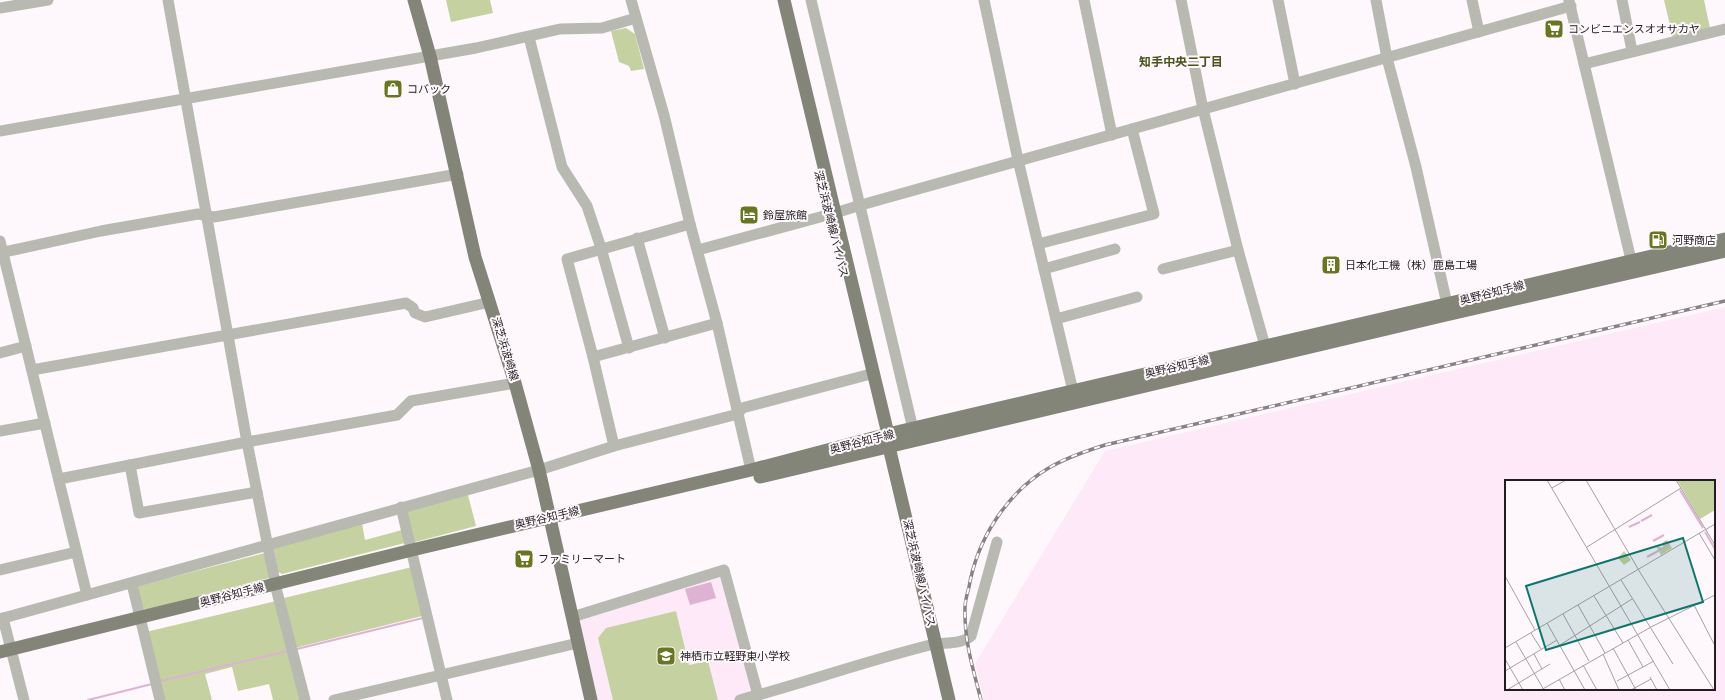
<svg xmlns="http://www.w3.org/2000/svg" width="1725" height="700" viewBox="0 0 1725 700" font-family="'Roboto Serif','Noto Sans JP',serif">
<style>
.built{fill:#fde9f7;fill-rule:evenodd}
.green{fill:#c6d1a2}
.water{fill:#ddb2d2}
.lines{fill:none;stroke-linecap:round;stroke-linejoin:round}
.stream{stroke:#ddb2d2;stroke-width:2}
.minor{stroke:#b8bab2;stroke-width:11}
.major{stroke:#828577;stroke-width:13}
.rail-casing{stroke:#888287;stroke-width:3.5}
.rail{stroke:#fef7fc;stroke-width:2;stroke-dasharray:6;stroke-linecap:butt}
.labels{text-anchor:middle;dominant-baseline:central;stroke-width:4;stroke-linejoin:round;paint-order:stroke}
.poi-label{font-size:11px;fill:#231d22;stroke:#fef7fc;text-anchor:start}
.street-label{font-size:11px;fill:#231d22;stroke:#fef7fc}
.neighbourhood-label{font-size:12px;font-weight:bold;fill:#49531a;stroke:#fef7fc}
.inset-river{fill:none;stroke:#ddb2d2;stroke-width:2}
.inset-road{fill:none;stroke:#a6a0a5;stroke-width:1}
.view{fill:#0f766e;fill-opacity:0.15;stroke:#0f766e;stroke-width:2}
.inset-edge{fill:none;stroke:#231d22;stroke-width:2}
</style>
<rect width="100%" height="100%" fill="#fef7fc"/>
<g class="built">
<path d="M1725,307V700H984L975,664L1105,451ZM1506,481H1714V689H1506Z"/>
<path d="M722,573L756,693L736,700H597L577,619Z"/>
</g>
<g class="green">
<path d="M446,0H490L493,13L451,22Z"/>
<path d="M1664,0H1704L1710,28L1673,38Z"/>
<path d="M626,28L635,34L644,69L631,71L629,66L619,62L611,31Z"/>
<path d="M468,495L476,526L415,542L412,539L407,511Z"/>
<path d="M362,523L365,540L402,530L405,543L282,574L278,572L274,548Z"/>
<path d="M265,553L269,578L145,610L141,607L138,586Z"/>
<path d="M412,567L422,616L295,648L284,598Z"/>
<path d="M276,601L300,700H273L269,684L238,691L232,667L205,674L212,700H163L146,632Z"/>
<path d="M676,611L689,665L708,661L718,700H613L598,638L606,628Z"/>
</g>
<path class="water" d="M711,582L716,598L690,605L685,589Z"/>
<g class="lines">
<g class="stream">
<path d="M297,649L423,618"/>
<path d="M161,681L288,651"/>
<path d="M88,700L152,684"/>
</g>
<g class="minor">
<path d="M168,0L247,442L277,592L305,700"/>
<path d="M631,0L664,115L690,224L717,323L751,470"/>
<path d="M811,0L913,429"/>
<path d="M984,0L1018,160L1073,391"/>
<path d="M1084,0L1112,135"/>
<path d="M1181,0L1203,109L1238,250L1265,346"/>
<path d="M1278,0L1295,84"/>
<path d="M1376,0L1387,58L1416,167L1447,304"/>
<path d="M1472,0L1479,32"/>
<path d="M1622,0L1632,51"/>
<path d="M1569,1L1633,268"/>
<path d="M0,8L48,0"/>
<path d="M529,37L562,167L587,206L601,248L629,348"/>
<path d="M1584,64L1725,29"/>
<path d="M0,131L476,48L560,29L602,28L636,18"/>
<path d="M637,238L665,338"/>
<path d="M0,241L87,595"/>
<path d="M1038,244L1154,214L1132,129"/>
<path d="M698,250L835,213L861,205L1571,6"/>
<path d="M0,253L101,231L198,214L214,217L458,174"/>
<path d="M1044,269L1115,249"/>
<path d="M1163,269L1238,250"/>
<path d="M1056,319L1137,297"/>
<path d="M0,353L26,346"/>
<path d="M593,357L717,323"/>
<path d="M32,370L406,303L413,308L415,313L425,317L490,302"/>
<path d="M0,431L45,423"/>
<path d="M614,446L593,357L567,259L690,224"/>
<path d="M130,465L139,513L257,492"/>
<path d="M59,479L247,442L397,415L411,401L515,383"/>
<path d="M401,507L447,700"/>
<path d="M0,570L76,552"/>
<path d="M132,584L160,700"/>
<path d="M572,617L724,570L758,695"/>
<path d="M3,618L24,700"/>
<path d="M0,619L539,470L614,446L738,414L742,408L867,375"/>
<path d="M334,700L578,643"/>
<path d="M740,700C804,683 866,661 930,645C943,642 961,645 971,636L997,542"/>
</g>
<g class="major">
<path d="M414,0L430,56L475,257L515,383L539,470L591,700"/>
<path d="M784,0L888,434L889,447L949,700"/>
<path d="M760,477L1446,315L1725,251"/>
<path d="M0,652L412,550L751,470L888,434L1725,239"/>
</g>
<defs>
<path id="rail" d="M981,700C973,669 964,640 965,608C965,601 967,594 969,587C977,540 1006,494 1047,469C1065,458 1086,451 1105,445L1725,301"/>
</defs>
<use href="#rail" class="rail-casing"/>
<use href="#rail" class="rail"/>
</g>
<defs>
<symbol id="supermarket-square" viewBox="-11 -11 22 22"><rect x="-9" y="-9" width="18" height="18" rx="4" fill="#687622" stroke="#fef7fc"/><path d="M-6-5.5h2.5l.6 2H6L4.5 2H-2.5L-4.4-4H-6ZM-1.5 3.2a1.3 1.3 0 1 0 .1 0ZM3 3.2a1.3 1.3 0 1 0 .1 0Z" fill="#fff"/></symbol>
<symbol id="shop-square" viewBox="-11 -11 22 22"><rect x="-9" y="-9" width="18" height="18" rx="4" fill="#687622" stroke="#fef7fc"/><path d="M-5-2.5h2.3a2.7 3.5 0 0 1 5.4 0H5L5.5 6h-11ZM-1.5-2.5h3a1.5 2.3 0 0 0-3 0Z" fill="#fff"/></symbol>
<symbol id="hotel-square" viewBox="-11 -11 22 22"><rect x="-9" y="-9" width="18" height="18" rx="4" fill="#687622" stroke="#fef7fc"/><path d="M-6-4.5h1.5V1H6V5H4.5V3h-9V5H-6ZM-4 0a1.8 1.8 0 1 1 3.6 0ZM.5 0V-2.5h3Q6-2.5 6 0Z" fill="#fff"/></symbol>
<symbol id="fuel-square" viewBox="-11 -11 22 22"><rect x="-9" y="-9" width="18" height="18" rx="4" fill="#687622" stroke="#fef7fc"/><path d="M-5.5-6h7V0h2V4h1.3V-2.5L3-4.5l.8-.8L6-3V5H2.5V1h-1V6h-7ZM-4.2-4.7v3.2H.2V-4.7Z" fill="#fff"/></symbol>
<symbol id="building-square" viewBox="-11 -11 22 22"><rect x="-9" y="-9" width="18" height="18" rx="4" fill="#687622" stroke="#fef7fc"/><path d="M-4-6H4V6H1V3H-1V6H-4ZM-2.5-4.3h1.7v1.8h-1.7ZM.8-4.3h1.7v1.8H.8ZM-2.5-1h1.7V.8h-1.7ZM.8-1h1.7V.8H.8Z" fill="#fff"/></symbol>
<symbol id="school-square" viewBox="-11 -11 22 22"><rect x="-9" y="-9" width="18" height="18" rx="4" fill="#687622" stroke="#fef7fc"/><path d="M0-5L7-2L0 1L-7-2ZM-4 1L0 2.5L4 1V4Q0 6-4 4Z" fill="#fff"/></symbol>
</defs>
<g fill-rule="evenodd">
<use href="#supermarket-square" x="1543" y="18" width="22" height="22"/>
<use href="#shop-square" x="382" y="78" width="22" height="22"/>
<use href="#hotel-square" x="738" y="204" width="22" height="22"/>
<use href="#fuel-square" x="1647" y="229" width="22" height="22"/>
<use href="#building-square" x="1320" y="254" width="22" height="22"/>
<use href="#supermarket-square" x="513" y="548" width="22" height="22"/>
<use href="#school-square" x="655" y="645" width="22" height="22"/>
</g>
<g class="labels">
<g class="poi-label">
<text x="1568" y="29">コンビニエンスオオサカヤ</text>
<text x="407" y="89">コバック</text>
<text x="763" y="215">鈴屋旅館</text>
<text x="1672" y="240">河野商店</text>
<text x="1345" y="265">日本化工機（株）鹿島工場</text>
<text x="538" y="559">ファミリーマート</text>
<text x="680" y="656">神栖市立軽野東小学校</text>
</g>
<g class="street-label">
<text transform="translate(831 224) rotate(76)">深芝浜波崎線バイパス</text>
<text transform="translate(1492 293) rotate(-14)">奥野谷知手線</text>
<text transform="translate(505 349) rotate(73)">深芝浜波崎線</text>
<text transform="translate(1177 367) rotate(-13)">奥野谷知手線</text>
<text transform="translate(862 442) rotate(-14)">奥野谷知手線</text>
<text transform="translate(547 518) rotate(-13)">奥野谷知手線</text>
<text transform="translate(919 573) rotate(77)">深芝浜波崎線バイパス</text>
<text transform="translate(232 595) rotate(-14)">奥野谷知手線</text>
</g>
<g class="neighbourhood-label">
<text x="1181" y="62">知手中央二丁目</text>
</g>
</g>
<g transform="translate(1505 480)">
<rect width="210" height="210" fill="#fef7fc"/>
<path d="M172,0H210V30L195,39ZM162,60L167,68L156,75L151,66L158,68V62ZM119,71L126,80L119,85L113,78Z" fill="#c6d1a2"/>
<path class="inset-river" d="M175,10L198,48M136,41L147,35M124,47L135,42M200,52L210,69M148,61L159,55M153,71L164,64M142,77L153,71"/>
<path class="inset-road" d="M42,0L165,210M81,0L136,94L209,210M171,0L210,65M47,8L61,0M194,53L210,80M82,67L176,8M0,96L30,150M116,100L168,184M89,116L118,163M73,125L100,173M189,125L209,164M58,134L84,181M42,143L80,210M26,153L36,169M123,160L138,187M11,162L39,210M55,165L127,119M0,168L210,44M108,168L131,210M29,174L37,189M98,174L114,210M0,179L18,210M78,185L92,210M0,191L52,160M145,197L152,210M54,199L60,210M112,201L149,181M2,210L45,184M36,210L146,147L210,115M126,210L146,199"/>
<path class="view" d="M178,58L198,122L41,170L21,106Z"/>
<rect width="210" height="210" class="inset-edge"/>
</g>
</svg>
